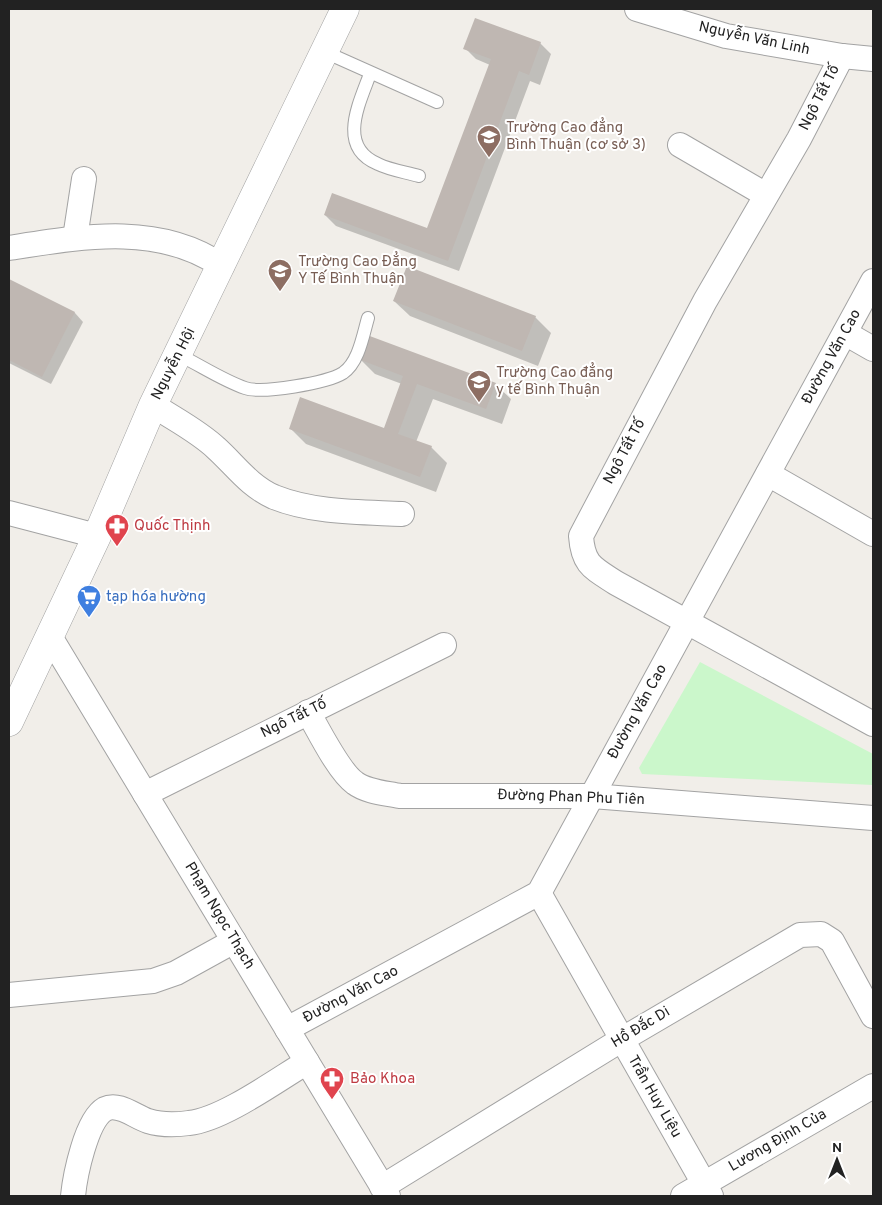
<svg xmlns="http://www.w3.org/2000/svg" width="882" height="1205" viewBox="0 0 882 1205" font-family="Overpass,sans-serif">
<style>
.park{fill:#cbf7cb}
.shadow{fill:#0003}
.building{fill:#bfb7b2}
.lines{fill:none;stroke-linecap:round;stroke-linejoin:round}
.service-casing{stroke:#a3a3a3;stroke-width:14}
.minor-casing{stroke:#a3a3a3;stroke-width:26}
.tertiary-casing{stroke:#a3a3a3;stroke-width:29}
.service{stroke:#fff;stroke-width:12}
.minor{stroke:#fff;stroke-width:24}
.tertiary{stroke:#fff;stroke-width:28}
.labels{text-anchor:middle;dominant-baseline:central;stroke-width:4;stroke-linejoin:round;paint-order:stroke}
.street-label{font-size:15px;fill:#222;stroke:#fff}
.education-label{font-size:15px;fill:#785e54;stroke:#fff;text-anchor:start}
.health-label{font-size:15px;fill:#be3a42;stroke:#fff;text-anchor:start}
.shop-label{font-size:15px;fill:#366cbe;stroke:#fff;text-anchor:start}
</style>
<rect width="100%" height="100%" fill="#f1eee9"/>
<path class="park" d="M700,662L873,754V785L642,774L639,768Z"/>
<g class="shadow">
<path d="M540,43L551,54L540,85L530,81L459,271L336,226L325,215L428,229L490,65L476,59L465,48Z"/>
<path d="M9,280L75,313L83,322L51,384L9,363Z"/>
<path d="M394,301L535,317L551,333L538,366L410,316Z"/>
<path d="M360,359L495,384L511,399L502,424L433,399L416,442L431,447L447,463L436,492L306,444L290,428L385,429L402,384L375,374Z"/>
</g>
<g class="building">
<path d="M475,18L541,42L529,75L519,71L448,261L324,215L332,193L427,228L491,59L463,49Z"/>
<path d="M407,266L536,316L522,351L393,301Z"/>
<path d="M9,279L75,312L42,377L9,360Z"/>
<path d="M367,335L496,383L486,409L417,384L398,434L432,446L420,477L289,429L300,397L384,428L403,376L358,359Z"/>
</g>
<g class="lines">
<defs>
<g id="service">
<path d="M325,52L437,102"/>
<path d="M370,74C359,104 337,147 378,164C390,170 405,172 419,176"/>
<path d="M179,355C200,365 222,380 245,388C262,394 327,383 343,373C359,362 363,335 368,318"/>
</g>
<g id="minor">
<path d="M637,9L726,36L842,56L873,59"/>
<path d="M842,56L799,139L705,301L581,536C583,565 593,568 616,583L873,724"/>
<path d="M680,145L766,195"/>
<path d="M75,238L84,179"/>
<path d="M9,248C80,237 158,222 222,266"/>
<path d="M845,333L873,349"/>
<path d="M153,405C174,419 198,431 216,448C235,465 249,486 274,497C314,513 360,512 402,514"/>
<path d="M768,474L873,534"/>
<path d="M9,513L97,536"/>
<path d="M49,635L388,1196"/>
<path d="M308,712C319,731 339,772 355,783C367,792 386,793 400,796H592L873,818"/>
<path d="M145,794L444,645"/>
<path d="M539,893L711,1196"/>
<path d="M9,995L153,981L176,973L234,941"/>
<path d="M287,1029L539,893L873,281"/>
<path d="M382,1187L621,1040L800,935L821,934L832,941L873,1016"/>
<path d="M73,1196C75,1176 86,1120 105,1109C119,1102 135,1117 148,1121C161,1125 175,1125 189,1123C222,1120 277,1080 307,1062"/>
<path d="M683,1196L873,1086"/>
</g>
<path id="tertiary" d="M9,722L97,536L153,405L345,9"/>
</defs>
<use href="#service" class="service-casing"/>
<use href="#minor" class="minor-casing"/>
<use href="#tertiary" class="tertiary-casing"/>
<use href="#service" class="service"/>
<use href="#minor" class="minor"/>
<use href="#tertiary" class="tertiary"/>
</g>
<defs>
<symbol id="university-pin" viewBox="-11 -11 22 30"><path d="M0 17L-7.5 6A9.5 9.5 0 1 1 7.5 6Z" fill="#8d6e63" stroke="#fff"/><path d="M0-5L7-2L0 1L-7-2ZM-4 1L0 2.5L4 1V4Q0 6-4 4Z" fill="#fff"/></symbol>
<symbol id="pharmacy-pin" viewBox="-11 -11 22 30"><path d="M0 17L-7.5 6A9.5 9.5 0 1 1 7.5 6Z" fill="#e0444e" stroke="#fff"/><path d="M-2-6h4v4h4v4h-4v4h-4v-4h-4v-4h4Z" fill="#fff"/></symbol>
<symbol id="supermarket-pin" viewBox="-11 -11 22 30"><path d="M0 17L-7.5 6A9.5 9.5 0 1 1 7.5 6Z" fill="#3f7fe0" stroke="#fff"/><path d="M-6-5.5h2.5l.6 2H6L4.5 2H-2.5L-4.4-4H-6ZM-1.5 3.2a1.3 1.3 0 1 0 .1 0ZM3 3.2a1.3 1.3 0 1 0 .1 0Z" fill="#fff"/></symbol>
</defs>
<g fill-rule="evenodd">
<use href="#university-pin" x="475" y="123" width="28" height="38"/>
<use href="#university-pin" x="266" y="257" width="28" height="38"/>
<use href="#university-pin" x="465" y="368" width="28" height="38"/>
<use href="#pharmacy-pin" x="103" y="512" width="28" height="38"/>
<use href="#supermarket-pin" x="75" y="583" width="28" height="38"/>
<use href="#pharmacy-pin" x="318" y="1065" width="28" height="38"/>
</g>
<g class="labels">
<g class="street-label">
<text transform="translate(754 39) rotate(12)">Nguyễn Văn Linh</text>
<text transform="translate(820 98) rotate(-63)">Ngô Tất Tố</text>
<text transform="translate(832 357) rotate(-61)">Đường Văn Cao</text>
<text transform="translate(174 364) rotate(-63)">Nguyễn Hội</text>
<text transform="translate(625 452) rotate(-62)">Ngô Tất Tố</text>
<text transform="translate(638 712) rotate(-61)">Đường Văn Cao</text>
<text transform="translate(294 719) rotate(-26)">Ngô Tất Tố</text>
<text transform="translate(571 798) rotate(2)">Đường Phan Phu Tiên</text>
<text transform="translate(219 916) rotate(59)">Phạm Ngọc Thạch</text>
<text transform="translate(351 995) rotate(-28)">Đường Văn Cao</text>
<text transform="translate(641 1028) rotate(-31)">Hồ Đắc Di</text>
<text transform="translate(654 1097) rotate(60)">Trần Huy Liệu</text>
<text transform="translate(778 1141) rotate(-30)">Lương Định Của</text>
</g>
<g class="education-label">
<text x="506" y="128">Trường Cao đẳng<tspan x="506" dy="17">Bình Thuận (cơ sở 3)</tspan></text>
<text x="298" y="262">Trường Cao Đẳng<tspan x="298" dy="17">Y Tế Bình Thuận</tspan></text>
<text x="496" y="373">Trường Cao đẳng<tspan x="496" dy="17">y tế Bình Thuận</tspan></text>
</g>
<g class="health-label">
<text x="134" y="526">Quốc Thịnh</text>
<text x="350" y="1079">Bảo Khoa</text>
</g>
<g class="shop-label">
<text x="106" y="597">tạp hóa hường</text>
</g>
</g>
<rect width="882" height="1205" fill="none" stroke="#222222" stroke-width="20"/>
<g transform="translate(837 1160)" stroke="#ffffff" stroke-width="4" paint-order="stroke">
<path d="M0-4L9 19L0 12L-9 19Z" fill="#222222"/>
<text y="-8" font-size="14" font-weight="bold" text-anchor="middle" fill="#222222">N</text>
</g>
</svg>
